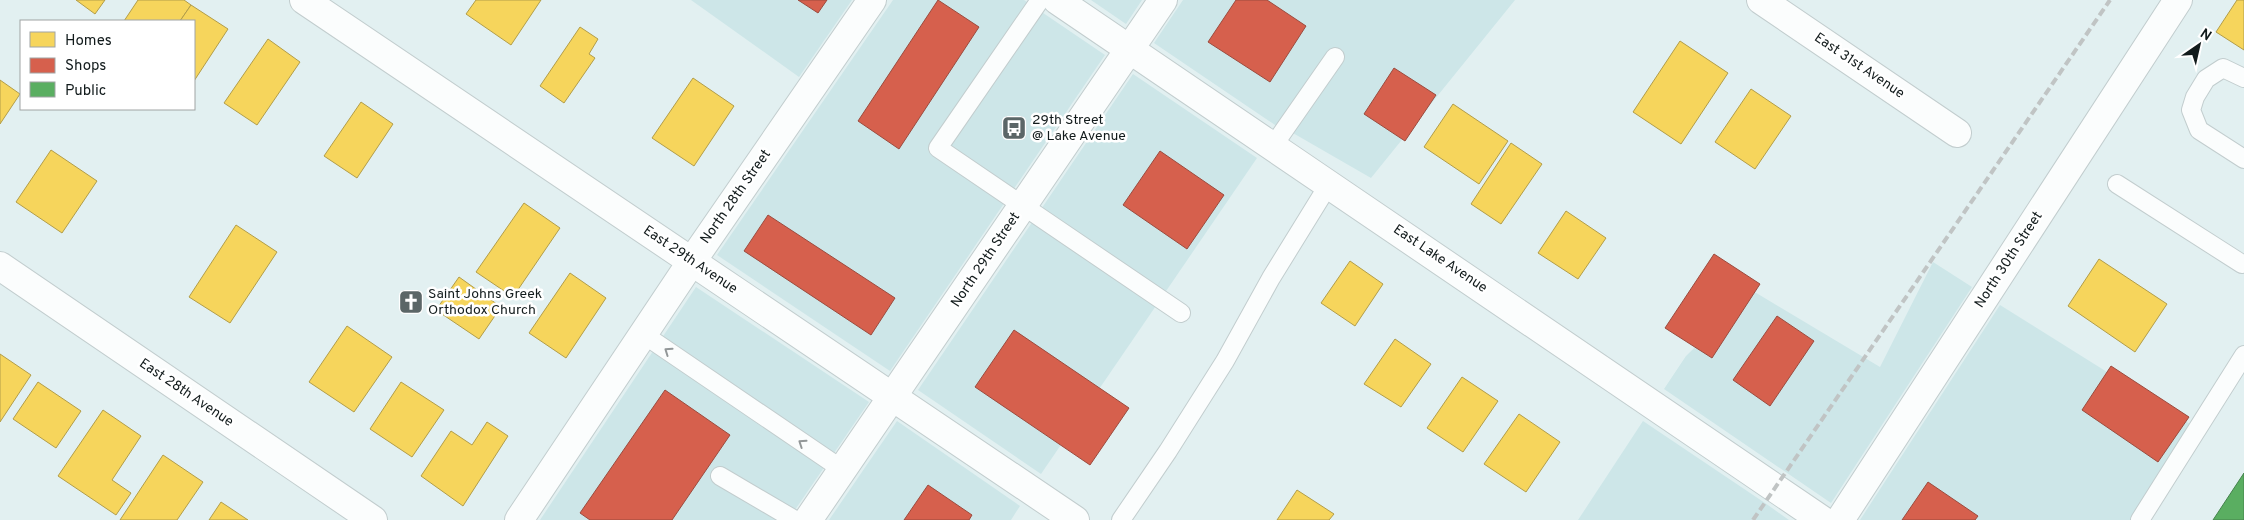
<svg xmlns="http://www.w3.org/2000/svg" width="2244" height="520" viewBox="0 0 2244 520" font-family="Overpass,sans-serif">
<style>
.built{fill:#cde6e8}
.homes{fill:#f6d55c;stroke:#b29d49}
.shops{fill:#d6604d;stroke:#9b4b3e}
.public{fill:#5aae61;stroke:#44824c}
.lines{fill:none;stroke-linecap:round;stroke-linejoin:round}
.lane-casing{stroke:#c2cdce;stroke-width:20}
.street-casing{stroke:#c2cdce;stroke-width:30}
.secondary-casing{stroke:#c2cdce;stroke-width:30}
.lane{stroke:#fbfdfd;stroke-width:18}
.street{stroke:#fbfdfd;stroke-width:28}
.secondary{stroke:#fbfdfd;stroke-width:28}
.rail{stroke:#c0c4c4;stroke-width:4;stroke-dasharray:8 4;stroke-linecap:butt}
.oneway{stroke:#929798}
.labels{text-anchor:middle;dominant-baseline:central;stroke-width:5;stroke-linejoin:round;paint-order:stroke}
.street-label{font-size:14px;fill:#121b1c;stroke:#fff}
.poi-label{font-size:14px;fill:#121b1c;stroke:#fff;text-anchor:start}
</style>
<rect width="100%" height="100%" fill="#e2f0f1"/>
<g class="built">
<path d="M691,0H852L799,77Z"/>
<path d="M893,0H1024L1105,55L890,371L717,255Z"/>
<path d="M1091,0H1142L1126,24Z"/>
<path d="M1183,0H1515L1371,178L1279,125L1278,127L1154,43Z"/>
<path d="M1133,74L1257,158L1041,474L918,390Z"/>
<path d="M1933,262L1972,287L1831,503L1664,389L1686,356L1753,291L1880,367Z"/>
<path d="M696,287L869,402L788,520H540Z"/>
<path d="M2000,305L2198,429L2130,520H1860Z"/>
<path d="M897,421L1020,506L1011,520H829Z"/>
<path d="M1643,421L1765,503L1789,520H1578Z"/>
</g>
<g class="homes">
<path d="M76,0H105L95,14Z"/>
<path d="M138,0H184L191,5L180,21H124Z"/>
<path d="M476,0H541L511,45L466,14Z"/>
<path d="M2237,0H2244V50L2216,32Z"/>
<path d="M191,5L228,29L194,81V21H180Z"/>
<path d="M580,27L598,39L589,54L595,58L564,103L540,86Z"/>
<path d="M268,39L300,62L257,125L224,103Z"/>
<path d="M1680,41L1728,73L1681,144L1633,112Z"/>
<path d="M693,78L734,106L694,166L652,138Z"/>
<path d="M0,80L20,94L0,124Z"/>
<path d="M1751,89L1791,116L1755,169L1715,142Z"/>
<path d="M361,102L393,124L357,178L324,156Z"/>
<path d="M1453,104L1508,141L1479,184L1424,147Z"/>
<path d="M1511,143L1542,164L1501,224L1471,204Z"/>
<path d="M51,150L97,181L62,233L16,202Z"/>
<path d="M524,203L560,228L513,297L476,272Z"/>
<path d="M1566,211L1606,238L1578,279L1538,253Z"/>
<path d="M236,225L277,252L230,323L189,297Z"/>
<path d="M2099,259L2167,304L2135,352L2068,306Z"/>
<path d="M1350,261L1383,284L1355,326L1321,303Z"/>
<path d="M570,273L606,298L566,358L529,333Z"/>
<path d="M459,277L501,307L479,339L436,310Z"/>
<path d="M347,326L392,357L354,412L309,382Z"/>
<path d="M1395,339L1431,364L1401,407L1364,384Z"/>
<path d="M0,354L31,375L0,422Z"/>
<path d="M1462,377L1498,401L1463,452L1427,428Z"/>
<path d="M38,382L81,411L56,448L13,419Z"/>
<path d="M401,382L444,410L412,457L370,429Z"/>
<path d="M103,410L141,436L112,480L131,493L116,515L58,476Z"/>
<path d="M1519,414L1560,442L1526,492L1484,464Z"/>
<path d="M487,422L508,436L463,506L421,476L451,431L472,445Z"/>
<path d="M163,455L203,482L177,520H120Z"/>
<path d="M1297,490L1334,514L1329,520H1277Z"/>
<path d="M221,502L248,520H209Z"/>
</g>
<g class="shops">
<path d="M798,0H827L818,13Z"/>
<path d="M938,0L979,27L899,149L858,121Z"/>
<path d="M1236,0H1267L1306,26L1270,82L1208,42Z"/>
<path d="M1394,68L1436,95L1405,141L1364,114Z"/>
<path d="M1160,151L1224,195L1187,249L1123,205Z"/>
<path d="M768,215L895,298L871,335L744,251Z"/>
<path d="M1714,254L1760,284L1712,358L1665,328Z"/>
<path d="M1777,316L1814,341L1770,406L1733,380Z"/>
<path d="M1014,330L1129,408L1090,465L975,387Z"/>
<path d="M2111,366L2189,417L2158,462L2082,410Z"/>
<path d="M665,390L730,435L672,520H590L580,513Z"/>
<path d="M1928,482L1978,516L1975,520H1902Z"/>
<path d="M928,485L972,515L969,520H904Z"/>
</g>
<path class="public" d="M2244,473V520H2213Z"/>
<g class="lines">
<defs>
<g id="lane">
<path d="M1040,0L938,148L1181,313"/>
<path d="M2244,78L2223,68L2206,79L2195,97L2191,110L2199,130L2244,159"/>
<path d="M1273,146L1335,57"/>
<path d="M2117,184L2242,264"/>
<path d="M643,334L843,470"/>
<path d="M720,476L795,520"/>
<path d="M1121,520L1168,451L1225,361L1271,278L1329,184"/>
<path d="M2140,520L2244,355"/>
</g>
<g id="street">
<path d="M304,0L1075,520"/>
<path d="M1761,0L1957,133"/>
<path d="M0,266L373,520"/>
<path d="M519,520L692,261L872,0"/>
<path d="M1840,520L2178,0"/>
</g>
<g id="secondary">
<path d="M1057,0L1822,520"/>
<path d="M808,520L1163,0"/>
</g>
</defs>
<use href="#lane" class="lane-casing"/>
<use href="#street" class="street-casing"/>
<use href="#secondary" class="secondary-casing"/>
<use href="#lane" class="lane"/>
<use href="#street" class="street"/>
<use href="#secondary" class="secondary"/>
<path class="rail" d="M1753,520L2110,0"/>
</g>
<defs><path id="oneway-chevron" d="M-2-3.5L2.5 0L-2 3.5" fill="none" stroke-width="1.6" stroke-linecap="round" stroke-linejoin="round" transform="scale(1.25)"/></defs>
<g class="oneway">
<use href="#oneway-chevron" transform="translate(668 351) rotate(-145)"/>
<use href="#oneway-chevron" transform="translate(802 443) rotate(-146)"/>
</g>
<defs>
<symbol id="bus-square" viewBox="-11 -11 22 22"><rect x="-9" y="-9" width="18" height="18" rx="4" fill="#5b6667" stroke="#fff"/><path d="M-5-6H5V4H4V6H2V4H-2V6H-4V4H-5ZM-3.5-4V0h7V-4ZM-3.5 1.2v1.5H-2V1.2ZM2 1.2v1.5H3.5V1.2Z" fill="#fff"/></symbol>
<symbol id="church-square" viewBox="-11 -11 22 22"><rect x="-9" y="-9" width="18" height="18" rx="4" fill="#5b6667" stroke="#fff"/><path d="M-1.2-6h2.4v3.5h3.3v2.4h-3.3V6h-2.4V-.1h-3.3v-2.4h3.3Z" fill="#fff"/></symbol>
</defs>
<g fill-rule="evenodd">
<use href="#bus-square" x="1000" y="114" width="28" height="28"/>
<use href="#church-square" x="397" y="288" width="28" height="28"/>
</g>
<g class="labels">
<g class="street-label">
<text transform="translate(1859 66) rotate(34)">East 31st Avenue</text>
<text transform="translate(736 197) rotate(-55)">North 28th Street</text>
<text transform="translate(1440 259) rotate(34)">East Lake Avenue</text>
<text transform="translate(690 260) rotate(34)">East 29th Avenue</text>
<text transform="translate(986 260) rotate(-56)">North 29th Street</text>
<text transform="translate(2009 260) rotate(-57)">North 30th Street</text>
<text transform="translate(186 393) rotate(34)">East 28th Avenue</text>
</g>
<g class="poi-label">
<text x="1032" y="120">29th Street<tspan x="1032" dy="16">@ Lake Avenue</tspan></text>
<text x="428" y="294">Saint Johns Greek<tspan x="428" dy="16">Orthodox Church</tspan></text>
</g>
</g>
<rect x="20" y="20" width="175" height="90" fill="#ffffff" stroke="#a0a4a4"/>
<rect x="30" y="32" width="25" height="15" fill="#f6d55c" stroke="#a0a4a4"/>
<text x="65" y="45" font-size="15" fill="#121b1c">Homes</text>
<rect x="30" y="58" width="25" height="15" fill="#d6604d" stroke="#a0a4a4"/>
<text x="65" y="70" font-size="15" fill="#121b1c">Shops</text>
<rect x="30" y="82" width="25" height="15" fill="#5aae61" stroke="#a0a4a4"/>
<text x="65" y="95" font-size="15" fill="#121b1c">Public</text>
<g transform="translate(2199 45) rotate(34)" stroke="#ffffff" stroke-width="4" paint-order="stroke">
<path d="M0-4L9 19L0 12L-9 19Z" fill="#121b1c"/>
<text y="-8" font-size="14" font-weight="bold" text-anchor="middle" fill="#121b1c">N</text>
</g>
</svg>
